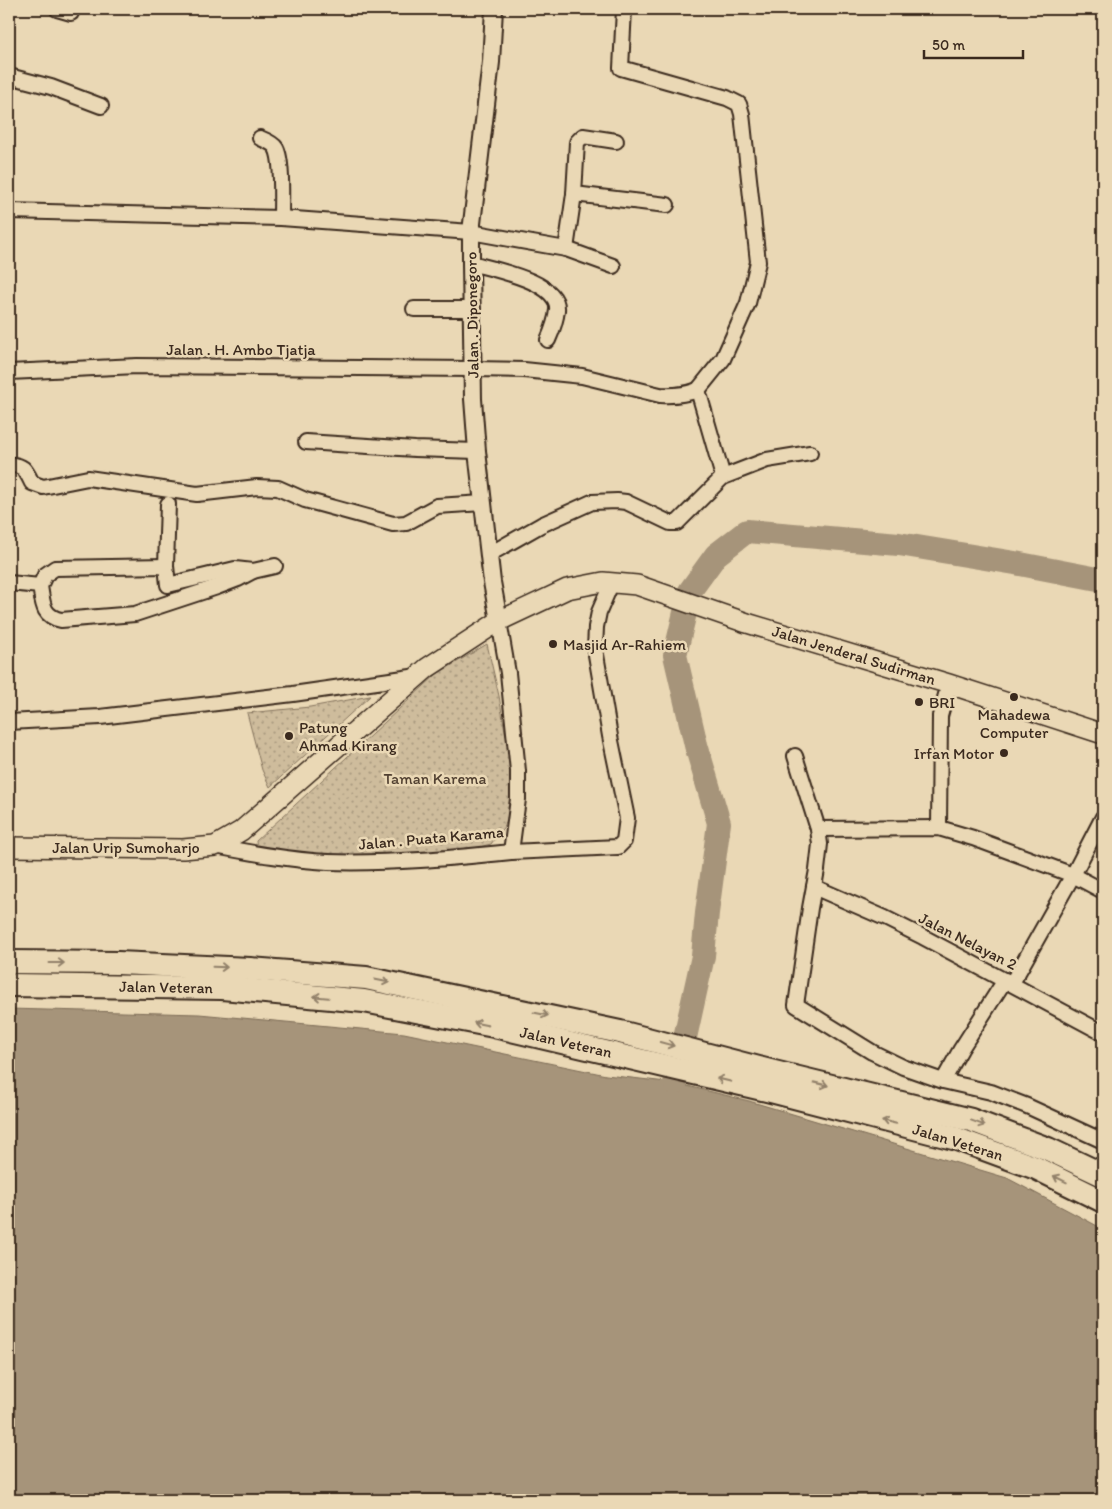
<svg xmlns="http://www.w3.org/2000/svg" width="1112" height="1509" viewBox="0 0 1112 1509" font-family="Itim,sans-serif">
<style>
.grass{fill:url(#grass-dots);stroke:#84735d}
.water{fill:#a6947a;stroke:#7b6a55}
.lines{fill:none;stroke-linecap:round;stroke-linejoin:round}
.river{stroke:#a6947a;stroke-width:24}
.minor-casing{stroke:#3b2a1e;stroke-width:18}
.tertiary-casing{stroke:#3b2a1e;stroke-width:20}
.secondary-casing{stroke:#3b2a1e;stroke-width:22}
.trunk-casing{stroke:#3b2a1e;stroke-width:26}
.minor{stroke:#ead8b5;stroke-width:14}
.tertiary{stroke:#ead8b5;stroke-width:16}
.secondary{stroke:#ead8b5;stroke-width:19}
.trunk{stroke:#ead8b5;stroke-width:22}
.oneway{stroke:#92816a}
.poi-dot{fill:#3b2a1e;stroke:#ead8b5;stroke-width:2}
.labels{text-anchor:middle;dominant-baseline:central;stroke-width:5;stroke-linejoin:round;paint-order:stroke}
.street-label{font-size:16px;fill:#3b2a1e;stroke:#ead8b5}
.poi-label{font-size:16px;fill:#3b2a1e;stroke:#ead8b5;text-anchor:start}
.park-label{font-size:16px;fill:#514031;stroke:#ead8b5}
</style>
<defs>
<pattern id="grass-dots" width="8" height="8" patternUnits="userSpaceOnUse" patternTransform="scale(1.25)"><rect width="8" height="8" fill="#cebc9c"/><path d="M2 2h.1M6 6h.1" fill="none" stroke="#a8997f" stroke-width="1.8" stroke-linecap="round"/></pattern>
</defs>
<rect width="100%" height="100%" fill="#ead8b5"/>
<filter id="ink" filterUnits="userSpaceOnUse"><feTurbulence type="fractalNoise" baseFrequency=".02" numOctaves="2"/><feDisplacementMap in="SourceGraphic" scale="10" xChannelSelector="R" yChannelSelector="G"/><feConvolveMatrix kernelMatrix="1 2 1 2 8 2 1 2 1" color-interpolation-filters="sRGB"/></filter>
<g filter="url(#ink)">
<g class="grass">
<path d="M487,644L499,696L510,760L513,797L505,825L491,844L455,853L371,858L257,850L256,841L437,674Z"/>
<path d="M370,696L270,787L262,770L247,713L310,707Z"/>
</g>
<path class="water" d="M9,1009L199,1014L404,1033L606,1075L675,1083L749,1101L1007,1178L1103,1229V1500H9Z"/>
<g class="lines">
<path class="river" d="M675,1083L703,956L707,913L719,823L696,745L675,655L690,591L716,555L747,531L899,544L1015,563L1103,580"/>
<defs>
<g id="minor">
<path d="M57,9L71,13"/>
<path d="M624,9L621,68L727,98L739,104L742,114L758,262L748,303L723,359L698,390"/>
<path d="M9,76L51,87L101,106"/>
<path d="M260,138C265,140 273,143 276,148C283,160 281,203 281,218"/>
<path d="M574,194L667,205"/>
<path d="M9,211L281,218L471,232L566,249L613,266"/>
<path d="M566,249L574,194L577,142L583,136L616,141"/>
<path d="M471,263C491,269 560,281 557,310C556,320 552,331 548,340"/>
<path d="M414,309H473"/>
<path d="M9,372L137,366L473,369L524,370L582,376L660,395C674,396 684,395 698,390L723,477"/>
<path d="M306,442L415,449L477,451"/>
<path d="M9,465C24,464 26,471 32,483L43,487L88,478L197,494L257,487L278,488L305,500L393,524L406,523L437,506L483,503"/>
<path d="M168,504L166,566L168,585L235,569L253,571L275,566"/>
<path d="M488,555L541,525L592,502L617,501L626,502L670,523H677L723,477L767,460L810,453"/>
<path d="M9,583L40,586C43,603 42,616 61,620L135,614L217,587L238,579L253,571"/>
<path d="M40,586L45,575L55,568L166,566"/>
<path d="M9,722L100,717L293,694L418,676"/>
<path d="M795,756L818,829L820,844L817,870L810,908L796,1005L872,1052L903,1067L943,1081L991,1092L1027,1106L1103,1141"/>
<path d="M939,828L940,716L949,684"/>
<path d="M818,829L939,828L973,838L1073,875L1103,891"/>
<path d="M215,846C252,853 290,860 328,862C389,864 451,858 511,852L518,799V771L508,673L499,621"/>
<path d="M511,852L618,847L624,841L627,818L610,736L595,649L596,627L599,612L612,582"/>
<path d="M814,887L885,918L923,937L1103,1033"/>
<path d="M1012,983L1073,875L1103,817"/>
<path d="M943,1081L961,1049L1005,980"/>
</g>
<path id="tertiary" d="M494,9L491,62L471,232V263L473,399L477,451L492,582L499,621"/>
<path id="secondary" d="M9,847L183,849L215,846L241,831L427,668L499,621L567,589L603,582L637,585L747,623L949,684L1103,734"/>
<g id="trunk">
<path d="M9,962L118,963L250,969L366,978L620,1032L774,1072L971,1120L1048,1149L1103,1175"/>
<path d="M9,985L222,988L364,1001L494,1026L771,1091L957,1139L1036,1168L1103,1201"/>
</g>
</defs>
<use href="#minor" class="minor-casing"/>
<use href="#tertiary" class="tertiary-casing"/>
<use href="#secondary" class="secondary-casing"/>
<use href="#trunk" class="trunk-casing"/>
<use href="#minor" class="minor"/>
<use href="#tertiary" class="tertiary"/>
<use href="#secondary" class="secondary"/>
<use href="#trunk" class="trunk"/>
</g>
<defs><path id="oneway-shaft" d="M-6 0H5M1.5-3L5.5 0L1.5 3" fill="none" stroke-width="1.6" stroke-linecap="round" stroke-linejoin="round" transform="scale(1.25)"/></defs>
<g class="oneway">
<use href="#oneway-shaft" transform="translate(57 963)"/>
<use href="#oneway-shaft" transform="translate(220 967) rotate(2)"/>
<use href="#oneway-shaft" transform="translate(382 981) rotate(11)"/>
<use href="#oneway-shaft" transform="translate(321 997) rotate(-175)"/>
<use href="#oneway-shaft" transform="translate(541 1014) rotate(12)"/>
<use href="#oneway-shaft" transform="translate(481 1024) rotate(-169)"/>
<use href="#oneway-shaft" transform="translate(667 1044) rotate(15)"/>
<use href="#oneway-shaft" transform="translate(724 1080) rotate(-166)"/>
<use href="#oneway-shaft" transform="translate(821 1084) rotate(14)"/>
<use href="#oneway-shaft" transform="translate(889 1122) rotate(-166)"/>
<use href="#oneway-shaft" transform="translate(978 1123) rotate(20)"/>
<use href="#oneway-shaft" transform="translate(1060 1179) rotate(-154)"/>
</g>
</g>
<g class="poi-dot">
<circle cx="553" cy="644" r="5"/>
<circle cx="1014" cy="697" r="5"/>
<circle cx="919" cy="702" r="5"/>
<circle cx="289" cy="736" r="5"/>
<circle cx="1004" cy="753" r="5"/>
</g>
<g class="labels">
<g class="street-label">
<text transform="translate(472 315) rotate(-91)">Jalan . Diponegoro</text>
<text x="241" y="349">Jalan . H. Ambo Tjatja</text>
<text transform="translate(854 655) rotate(17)">Jalan Jenderal Sudirman</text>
<text transform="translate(431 838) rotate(-5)">Jalan . Puata Karama</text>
<text x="126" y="847">Jalan Urip Sumoharjo</text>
<text transform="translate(968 941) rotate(27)">Jalan Nelayan 2</text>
<text transform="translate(166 987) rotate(1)">Jalan Veteran</text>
<text transform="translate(566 1042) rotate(13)">Jalan Veteran</text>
<text transform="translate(958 1142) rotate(17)">Jalan Veteran</text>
</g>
<g class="poi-label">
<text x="563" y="644">Masjid Ar-Rahiem</text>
<text x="929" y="702">BRI</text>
<text x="1014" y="714" text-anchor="middle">Mahadewa<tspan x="1014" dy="18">Computer</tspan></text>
<text x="299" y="727">Patung<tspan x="299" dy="18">Ahmad Kirang</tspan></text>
<text x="994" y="753" text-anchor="end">Irfan Motor</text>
</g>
<g class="park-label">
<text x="435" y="778">Taman Karema</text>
</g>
</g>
<rect width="1112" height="1509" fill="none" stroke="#ead8b5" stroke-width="30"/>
<rect x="15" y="15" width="1082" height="1479" fill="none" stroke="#3b2a1e" stroke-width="2" filter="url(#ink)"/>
<path d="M924 50v8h99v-8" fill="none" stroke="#3b2a1e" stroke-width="2.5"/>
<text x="932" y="50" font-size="15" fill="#3b2a1e" stroke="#ead8b5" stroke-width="4" paint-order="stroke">50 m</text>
</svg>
